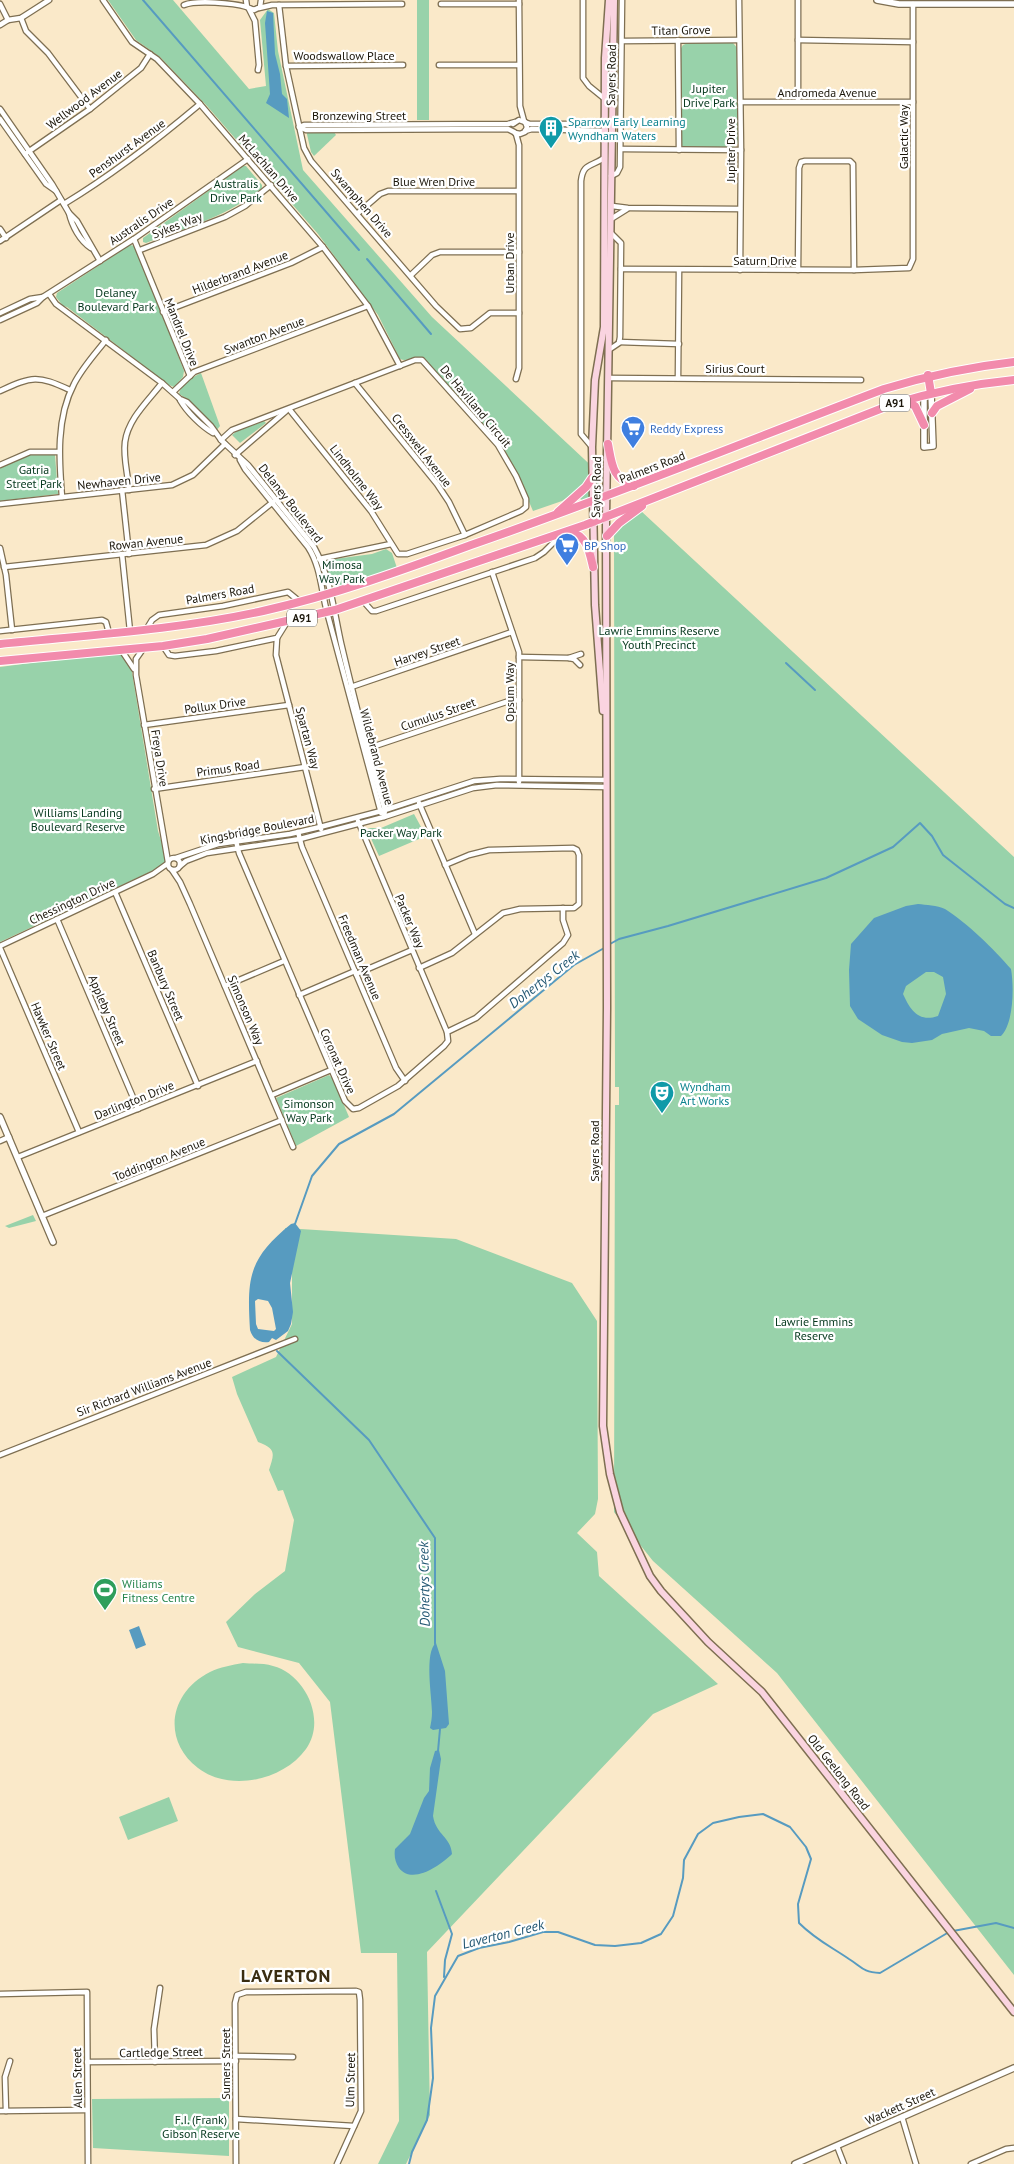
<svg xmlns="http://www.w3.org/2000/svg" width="1014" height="2164" viewBox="0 0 1014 2164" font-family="'PT Sans',sans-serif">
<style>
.green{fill:#98d2aa}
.water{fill:#579bc0;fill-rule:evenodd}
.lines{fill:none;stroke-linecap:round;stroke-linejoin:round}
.stream{stroke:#579bc0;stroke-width:2}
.minor-casing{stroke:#7e6f52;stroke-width:7}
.tertiary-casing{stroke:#7e6f52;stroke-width:8}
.secondary-casing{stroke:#7e6f52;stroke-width:9}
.trunk-casing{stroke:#fff;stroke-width:10}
.minor{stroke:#fff;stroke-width:4.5}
.tertiary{stroke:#fff;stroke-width:5.5}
.secondary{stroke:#fad4e0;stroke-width:6}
.trunk{stroke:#f28bac;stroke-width:8}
.labels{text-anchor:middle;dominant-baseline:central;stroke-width:4.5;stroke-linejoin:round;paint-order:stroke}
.shield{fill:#fff;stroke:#5f5c54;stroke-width:1}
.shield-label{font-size:11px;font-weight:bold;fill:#1b160a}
.street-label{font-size:12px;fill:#1b160a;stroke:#fff}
.park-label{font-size:12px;fill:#04371c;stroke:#fff}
.culture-label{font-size:12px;fill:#0d838f;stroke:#fff;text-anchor:start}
.shop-label{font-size:12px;fill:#366cbe;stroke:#fff;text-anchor:start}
.leisure-label{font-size:12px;fill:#27864d;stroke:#fff;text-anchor:start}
.water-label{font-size:14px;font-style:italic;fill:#255974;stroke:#fff}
.district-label{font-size:18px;font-weight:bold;letter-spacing:1px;fill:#3a2d11;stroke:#fff}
</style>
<rect width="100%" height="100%" fill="#fae9c9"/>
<g class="green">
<path d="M108,0H173L249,89L266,86L260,20L268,9L274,13L278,51L303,170L432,317L599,473V516L574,493L562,501L533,511L515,469L498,441L424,358C416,354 408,363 400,359L378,315L318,234L207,106L160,57L136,40Z"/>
<rect x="417" y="0" width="12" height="120"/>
<path d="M688,43H733L738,49V143L733,148L683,147L682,146L680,50L683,45Z"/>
<path d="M332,129L336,135L314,156L311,152L306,130Z"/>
<path d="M243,166H246L262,185V188C229,216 186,228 146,243L143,242V238Z"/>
<path d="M130,245L135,246L137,248L184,371L183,377L174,387L169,385L67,307L63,306L56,297L57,293Z"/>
<path d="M201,373L220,426L216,431L213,424L189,400L179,394C180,385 192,377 201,373Z"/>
<path d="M264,421L266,423L240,443L232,435L237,431Z"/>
<path d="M32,454L55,455L58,494L0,501V468Z"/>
<path d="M641,511L1014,857V1975L777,1673L653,1561L614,1512L615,1105H619V1087H615L614,534L633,515Z"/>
<path d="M386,549L392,553L397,568L336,588L330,582L324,566L327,560L372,554Z"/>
<path d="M121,651L131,666L132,672L158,831L165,853V863L152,871L0,942V667Z"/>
<path d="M414,814L426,836L379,856L367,830L369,828H381Z"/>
<path d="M329,1075L333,1079L349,1117L296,1146L276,1098Z"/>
<path d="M33,1215L36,1221L9,1228L5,1226Z"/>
<path d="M285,1228L456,1239L572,1283L597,1321L598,1499L595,1514L577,1533L597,1552L599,1576L718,1684L653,1714L427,1952L430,2115L406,2164H378L399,2121L397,1953H361L330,1702L299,1663L238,1647L226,1622L255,1594L285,1571L294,1520L283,1490L278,1491L269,1470C274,1454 277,1449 258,1442L237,1394L232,1377L276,1357L292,1324V1270Z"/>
<path d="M243,1663C252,1664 264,1663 273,1666C305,1674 327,1720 306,1749C283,1781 229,1792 198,1768C161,1739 170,1692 210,1672C220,1667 232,1665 243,1663Z"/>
<path d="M169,1797L178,1821L128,1840L119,1817Z"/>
<path d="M229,2098V2156L93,2148L92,2099Z"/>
</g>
<g class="water">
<path d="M267,11L273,13L275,54L280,74L282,94L287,99L289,118L266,103L270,94L265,23Z"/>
<path d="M918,904C926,905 937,905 945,909C967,923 994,949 1011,969C1014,986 1014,1023 1001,1036H991L984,1031L969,1028L942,1034L932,1040L912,1043L902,1042L882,1035L858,1019L850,1006L849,970L851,944L874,918L906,906ZM926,972H934L943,977L946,994L938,1016C918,1023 910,1009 903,994L906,986Z"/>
<path d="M295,1223L301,1231L290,1283L293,1312L291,1324L288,1331L276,1340L272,1338L269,1342C260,1343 253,1340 250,1330C247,1278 248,1259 291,1224ZM258,1299L268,1301L272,1308L276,1329L274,1331L258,1329L256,1324L255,1301Z"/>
<path d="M139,1626L146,1645L136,1649L129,1630Z"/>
<path d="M436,1643L445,1671L449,1724L446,1728L433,1730L430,1728C431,1723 432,1718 432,1712C432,1698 424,1652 436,1643Z"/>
<path d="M439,1750L441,1759L433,1816C436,1835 451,1837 452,1854C440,1866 412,1885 399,1868C395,1862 394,1856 395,1849L410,1834L424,1798L429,1791L430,1768L435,1751Z"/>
</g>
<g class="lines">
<g class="stream">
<path d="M143,0L359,250"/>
<path d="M367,259L431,334"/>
<path d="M786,663L815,690"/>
<path d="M610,944L619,939L668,926L826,878L893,847L920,823L932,836L943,855L1005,904L1014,908"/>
<path d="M295,1224L312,1176L339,1144L394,1114L574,965L606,947"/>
<path d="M277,1351L369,1440L435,1538V1644"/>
<path d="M438,1751L440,1729"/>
<path d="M436,1891L452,1934L445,1960L444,1977"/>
<path d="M953,1931L996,1923L1014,1928"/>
<path d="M409,2164L412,2152L427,2120L433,2078L431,2028L435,1996L458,1956L479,1948L509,1942L543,1932H558L595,1945L615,1946L641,1943L661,1934L673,1916L683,1878L684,1860L698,1834L713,1823L739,1817L763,1814L790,1827L806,1847L811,1859L798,1904L799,1923C816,1940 830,1946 849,1959C862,1967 862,1972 880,1973L949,1932"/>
</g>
<defs>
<g id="minor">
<path d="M103,0L132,42L157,59L200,104L323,247L368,306L400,366"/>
<path d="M246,0L247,7L254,10L260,7L261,0"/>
<path d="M519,0L520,106L524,121"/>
<path d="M583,0V78L589,86L605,99"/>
<path d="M739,0L741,150L740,270"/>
<path d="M0,4L8,20"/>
<path d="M441,4H519"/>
<path d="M184,5C197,0 233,3 247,7"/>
<path d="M279,5L286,66L304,148L311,161L436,306L460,329L471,328L490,313H519"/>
<path d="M259,8L272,5L402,4"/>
<path d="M249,9L255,21L259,65L258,70"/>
<path d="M21,18L26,31L48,53L90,109"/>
<path d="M0,25L8,20L21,18L49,0"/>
<path d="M678,40L679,150"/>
<path d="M798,40L913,42"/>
<path d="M622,41L739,40"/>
<path d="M439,65H519"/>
<path d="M286,66L403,65"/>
<path d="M798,101V0"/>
<path d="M740,102H913"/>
<path d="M0,109L52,184L69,213L77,221L100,261"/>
<path d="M0,119L46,184L56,191"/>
<path d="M513,124L519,120L530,124H605"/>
<path d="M299,127L304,125L508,124L515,122"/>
<path d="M299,127L306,130L508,129L514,132"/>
<path d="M525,131L532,129L606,131"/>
<path d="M515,133L520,134L525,132L527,127L525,122"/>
<path d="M621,149L741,150"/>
<path d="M25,154L90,109L141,68L150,54"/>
<path d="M611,176L617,173L620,167L622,0"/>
<path d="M64,204C112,175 156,141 200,104"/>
<path d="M612,206L628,208L740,209"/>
<path d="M69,213C72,226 80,241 91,248"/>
<path d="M358,213L380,194L388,191H518"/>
<path d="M611,219L627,209"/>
<path d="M0,229L6,238"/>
<path d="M134,239L190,376"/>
<path d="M0,241L61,200"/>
<path d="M140,250L225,217L245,206L271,185"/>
<path d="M621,269L854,270L909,268L913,259V4"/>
<path d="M798,270L799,168L801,162L805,161H850L853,164L854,270"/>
<path d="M411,275L432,255L440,252H519"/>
<path d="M49,294L56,304L162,383L180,399L187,402L211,426L221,440L248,465L314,547C330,576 334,611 341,643C354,698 368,755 385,810L384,817"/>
<path d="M163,312L291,263L323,247"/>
<path d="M0,313L30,299L43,297"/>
<path d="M0,320L37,303L43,297L134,239L248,159"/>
<path d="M619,342L679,344"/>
<path d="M610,349L619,343L620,337L621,243L611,233"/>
<path d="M609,378L861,380"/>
<path d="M678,378L679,270"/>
<path d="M516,379L519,368V145L516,134"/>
<path d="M355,383L437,484L449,502L465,535"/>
<path d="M0,391C33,376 37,375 70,390"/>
<path d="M173,392L194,372L368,306"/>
<path d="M180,400C187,412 201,426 213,433"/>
<path d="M221,440L232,430L415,360H422L498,445L516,476L526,499V507L521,511L465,535L407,554H398L371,511L289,409"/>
<path d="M592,447L581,434V181C583,163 591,167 604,158"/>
<path d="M235,455L286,411"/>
<path d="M240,460L245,469L308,547C321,567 321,590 327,612L381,813"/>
<path d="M0,465L30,452H59"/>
<path d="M122,490L129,554"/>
<path d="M129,490C128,474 123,458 125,442C128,419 148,401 162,383"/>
<path d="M62,497C59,460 56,418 74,384C82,368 95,354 106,340"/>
<path d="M0,504L172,485L193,475L225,444"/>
<path d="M0,548L6,575L12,630"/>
<path d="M122,554L130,631"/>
<path d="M319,559L391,544"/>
<path d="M4,567L206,545L237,531L273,502"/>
<path d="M492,572L519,652V782"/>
<path d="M364,602L372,611H376L535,558L544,552L561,535"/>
<path d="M146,630L152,620L159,615L223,606L288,592L299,601"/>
<path d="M0,631L102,620L106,622L109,633"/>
<path d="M277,638L276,655L321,829"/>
<path d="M163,646L169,655L175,656L216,651L277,638L287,622"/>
<path d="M143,649L136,659V675L168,862"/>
<path d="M122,651L134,669"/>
<path d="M519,657L569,658L581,654"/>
<path d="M569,658L574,659L580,665"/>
<path d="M351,687L512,632"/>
<path d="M144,725L289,705"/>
<path d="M366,749L506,702L519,700"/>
<path d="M154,789L305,767"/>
<path d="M419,803L475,934"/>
<path d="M358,821L447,1032"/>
<path d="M298,832L302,847L396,1068L405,1081"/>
<path d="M236,841L239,853L345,1101L353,1109L359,1108L398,1086L444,1046L448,1041L447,1032L476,1018L563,943L568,935L563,920V908"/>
<circle cx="174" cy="864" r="6"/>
<path d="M176,858L218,844L290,834L320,827L385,810L474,781L500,779L606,780"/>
<path d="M180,866L186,861L207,853L300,839L384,817L473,788L497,785L606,787"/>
<path d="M172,870L180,882L190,904L293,1147"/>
<path d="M115,892L198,1086"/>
<path d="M57,919L138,1109"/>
<path d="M0,946L153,874L167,864"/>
<path d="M0,948L79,1132"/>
<path d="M419,968L452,953L503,913L520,909L574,908L579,904V855L577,850L573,848L489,850L469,855L445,865"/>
<path d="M356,974L412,950"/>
<path d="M225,986L284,961"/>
<path d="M299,995L355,971"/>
<path d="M272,1095L331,1070"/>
<path d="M0,1141L9,1137"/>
<path d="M18,1157L257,1061"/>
<path d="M42,1216L282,1120"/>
<path d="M0,1455L295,1339"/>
<path d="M0,1994L87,1992L88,2164"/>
<path d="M235,2056L293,2057"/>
<path d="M87,2062L236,2061"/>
<path d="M155,2062L154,2029L160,1988"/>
<path d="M0,2111L87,2110"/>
<path d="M6,2111L5,2077L10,2061"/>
<path d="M902,2117L916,2164"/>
<path d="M236,2119L354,2126"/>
<path d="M837,2146L844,2164"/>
<path d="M236,2164L235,2003L237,1995L246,1992L356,1991L359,1992L360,2000L361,2111L337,2164"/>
<path d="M971,2164L1006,2149L1014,2148"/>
</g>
<g id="tertiary">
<path d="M877,0L899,4H1014"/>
<path d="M924,395V447L933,446L931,393"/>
<path d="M0,1117L53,1242"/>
<path d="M795,2164L1014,2068"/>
</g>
<g id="secondary">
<path d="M614,0L606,517L607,1008L603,1426L610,1474L620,1512L650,1576L661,1591L708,1642L762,1692L1014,2012"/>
<path d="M603,711L595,605L592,447L595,380L604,327L605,58L609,0"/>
</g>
<g id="trunk">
<path d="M928,375L931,393"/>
<path d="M905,401L915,406L924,425"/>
<path d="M932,413L937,406L970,389"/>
<path d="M608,444C612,465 612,478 634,486"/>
<path d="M558,512L586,487L592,478"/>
<path d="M569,531C587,536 589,550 593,567"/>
<path d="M607,536L619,523L642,506"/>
<path d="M0,644C88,635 177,630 263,611C334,595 403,570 471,545C610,497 747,441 884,389C927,376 969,367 1014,362"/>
<path d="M0,661L163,646L207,639L335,610L585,525L893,404C933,392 973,384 1014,380"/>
</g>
</defs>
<use href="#minor" class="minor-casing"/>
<use href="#tertiary" class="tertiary-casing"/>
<use href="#secondary" class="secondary-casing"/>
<use href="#trunk" class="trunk-casing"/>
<use href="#minor" class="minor"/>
<use href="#tertiary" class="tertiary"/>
<use href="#secondary" class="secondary"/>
<use href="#trunk" class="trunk"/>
</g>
<defs>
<symbol id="building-pin" viewBox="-11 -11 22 30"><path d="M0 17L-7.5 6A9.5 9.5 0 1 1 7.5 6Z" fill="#0f9aa8" stroke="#fff"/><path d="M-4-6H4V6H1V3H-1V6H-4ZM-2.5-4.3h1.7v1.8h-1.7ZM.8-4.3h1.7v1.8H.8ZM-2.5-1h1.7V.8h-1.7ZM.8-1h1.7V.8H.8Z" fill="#fff"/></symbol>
<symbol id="supermarket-pin" viewBox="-11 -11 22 30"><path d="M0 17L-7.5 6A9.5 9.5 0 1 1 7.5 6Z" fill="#3f7fe0" stroke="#fff"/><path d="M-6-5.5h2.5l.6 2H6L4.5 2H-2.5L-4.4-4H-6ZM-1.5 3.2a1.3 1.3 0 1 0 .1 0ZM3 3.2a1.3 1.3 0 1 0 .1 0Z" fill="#fff"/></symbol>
<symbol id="theatre-pin" viewBox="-11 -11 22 30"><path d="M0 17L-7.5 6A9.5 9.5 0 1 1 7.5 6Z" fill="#0f9aa8" stroke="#fff"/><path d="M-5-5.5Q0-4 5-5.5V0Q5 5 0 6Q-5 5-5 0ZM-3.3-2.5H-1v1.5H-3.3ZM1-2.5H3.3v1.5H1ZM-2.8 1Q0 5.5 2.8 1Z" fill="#fff"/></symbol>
<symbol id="stadium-pin" viewBox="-11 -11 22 30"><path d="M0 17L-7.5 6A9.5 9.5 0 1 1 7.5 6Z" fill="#2e9e5b" stroke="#fff"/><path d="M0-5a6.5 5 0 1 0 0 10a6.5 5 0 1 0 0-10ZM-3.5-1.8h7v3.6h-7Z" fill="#fff"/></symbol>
</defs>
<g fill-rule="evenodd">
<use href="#building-pin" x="537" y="114" width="28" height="38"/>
<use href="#supermarket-pin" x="619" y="414" width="28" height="38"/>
<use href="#supermarket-pin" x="553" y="531" width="28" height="38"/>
<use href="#theatre-pin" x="648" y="1079" width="28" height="38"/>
<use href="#stadium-pin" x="91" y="1576" width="28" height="38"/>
</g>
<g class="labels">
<g class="shield">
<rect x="880" y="394.5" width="30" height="17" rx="4"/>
<rect x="287" y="609.5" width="30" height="17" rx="4"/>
</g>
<g class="shield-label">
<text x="895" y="403">A91</text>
<text x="302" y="618">A91</text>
</g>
<g class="street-label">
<text transform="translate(681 30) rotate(-1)">Titan Grove</text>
<text x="344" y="55">Woodswallow Place</text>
<text transform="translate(611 75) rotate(-89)">Sayers Road</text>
<text x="827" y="92">Andromeda Avenue</text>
<text transform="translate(84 99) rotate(-37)">Wellwood Avenue</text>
<text x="359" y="115">Bronzewing Street</text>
<text transform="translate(903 137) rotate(-90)">Galactic Way</text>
<text transform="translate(127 148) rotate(-36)">Penshurst Avenue</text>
<text transform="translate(730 150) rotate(-90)">Jupiter Drive</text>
<text transform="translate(269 168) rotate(49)">McLachlan Drive</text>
<text x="434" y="181">Blue Wren Drive</text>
<text transform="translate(362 203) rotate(49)">Swamphen Drive</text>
<text transform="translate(141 221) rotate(-34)">Australis Drive</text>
<text transform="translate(177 225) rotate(-21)">Sykes Way</text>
<text x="765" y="260">Saturn Drive</text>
<text transform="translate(509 263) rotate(-90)">Urban Drive</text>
<text transform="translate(240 272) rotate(-21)">Hilderbrand Avenue</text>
<text transform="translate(182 332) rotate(68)">Mandrel Drive</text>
<text transform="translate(264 335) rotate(-21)">Swanton Avenue</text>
<text x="735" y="368">Sirius Court</text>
<text transform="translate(476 406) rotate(50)">De Havilland Circuit</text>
<text transform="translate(422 450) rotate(52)">Cresswell Avenue</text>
<text transform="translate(652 467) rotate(-21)">Palmers Road</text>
<text transform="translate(357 477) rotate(52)">Lindholme Way</text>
<text transform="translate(119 481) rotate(-6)">Newhaven Drive</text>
<text transform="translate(596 487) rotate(-89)">Sayers Road</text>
<text transform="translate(291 503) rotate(52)">Delaney Boulevard</text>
<text transform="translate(146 542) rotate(-6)">Rowan Avenue</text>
<text transform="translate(220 594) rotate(-10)">Palmers Road</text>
<text transform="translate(427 651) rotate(-19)">Harvey Street</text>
<text transform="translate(509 692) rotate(-90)">Opsum Way</text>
<text transform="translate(215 705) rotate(-8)">Pollux Drive</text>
<text transform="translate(438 714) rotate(-19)">Cumulus Street</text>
<text transform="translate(308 738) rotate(75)">Spartan Way</text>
<text transform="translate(377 757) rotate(75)">Wildebrand Avenue</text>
<text transform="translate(160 758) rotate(81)">Freya Drive</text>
<text transform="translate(228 768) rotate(-8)">Primus Road</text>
<text transform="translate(257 829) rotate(-11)">Kingsbridge Boulevard</text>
<text transform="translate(72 901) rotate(-25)">Chessington Drive</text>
<text transform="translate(410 921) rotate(67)">Packer Way</text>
<text transform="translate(360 957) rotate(67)">Freedman Avenue</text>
<text transform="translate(166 985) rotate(67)">Banbury Street</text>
<text transform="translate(107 1010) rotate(67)">Appleby Street</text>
<text transform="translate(246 1010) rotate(67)">Simonson Way</text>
<text transform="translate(49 1036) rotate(67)">Hawker Street</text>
<text transform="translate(338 1061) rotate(66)">Coronat Drive</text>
<text transform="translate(134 1100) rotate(-22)">Darlington Drive</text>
<text transform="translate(594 1151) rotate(-90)">Sayers Road</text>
<text transform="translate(159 1159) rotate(-22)">Toddington Avenue</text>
<text transform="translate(144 1387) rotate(-21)">Sir Richard Williams Avenue</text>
<text transform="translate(839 1772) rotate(52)">Old Geelong Road</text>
<text transform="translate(161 2052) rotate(-1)">Cartledge Street</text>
<text transform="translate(225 2064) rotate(-90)">Sumers Street</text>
<text transform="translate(77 2078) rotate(-91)">Allen Street</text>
<text transform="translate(350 2080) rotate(-89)">Ulm Street</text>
<text transform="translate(900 2106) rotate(-24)">Wackett Street</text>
</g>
<g class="park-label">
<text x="709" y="88">Jupiter<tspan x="709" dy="14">Drive Park</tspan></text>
<text x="236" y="183">Australis<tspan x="236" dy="14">Drive Park</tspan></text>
<text x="116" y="292">Delaney<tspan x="116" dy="14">Boulevard Park</tspan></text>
<text x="34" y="469">Gatria<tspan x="34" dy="14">Street Park</tspan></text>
<text x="342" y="564">Mimosa<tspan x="342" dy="14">Way Park</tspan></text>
<text x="659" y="630">Lawrie Emmins Reserve<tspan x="659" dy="14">Youth Precinct</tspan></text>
<text x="78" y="812">Williams Landing<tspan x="78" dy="14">Boulevard Reserve</tspan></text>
<text x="401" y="832">Packer Way Park</text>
<text x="309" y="1103">Simonson<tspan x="309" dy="14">Way Park</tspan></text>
<text x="814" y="1321">Lawrie Emmins<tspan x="814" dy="14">Reserve</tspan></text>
<text x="201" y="2119">F.I. (Frank)<tspan x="201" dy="14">Gibson Reserve</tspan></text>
</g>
<g class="culture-label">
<text x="568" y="121">Sparrow Early Learning<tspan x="568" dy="14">Wyndham Waters</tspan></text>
<text x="680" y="1086">Wyndham<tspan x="680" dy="14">Art Works</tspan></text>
</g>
<g class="shop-label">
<text x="650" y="428">Reddy Express</text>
<text x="584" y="545">BP Shop</text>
</g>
<g class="leisure-label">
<text x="122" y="1583">Wiliams<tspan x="122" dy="14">Fitness Centre</tspan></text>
</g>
<g class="water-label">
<text transform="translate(544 979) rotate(-38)">Dohertys Creek</text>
<text transform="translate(424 1584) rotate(-91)">Dohertys Creek</text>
<text transform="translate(503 1934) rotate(-14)">Laverton Creek</text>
</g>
<g class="district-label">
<text x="286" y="1975">LAVERTON</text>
</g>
</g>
</svg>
